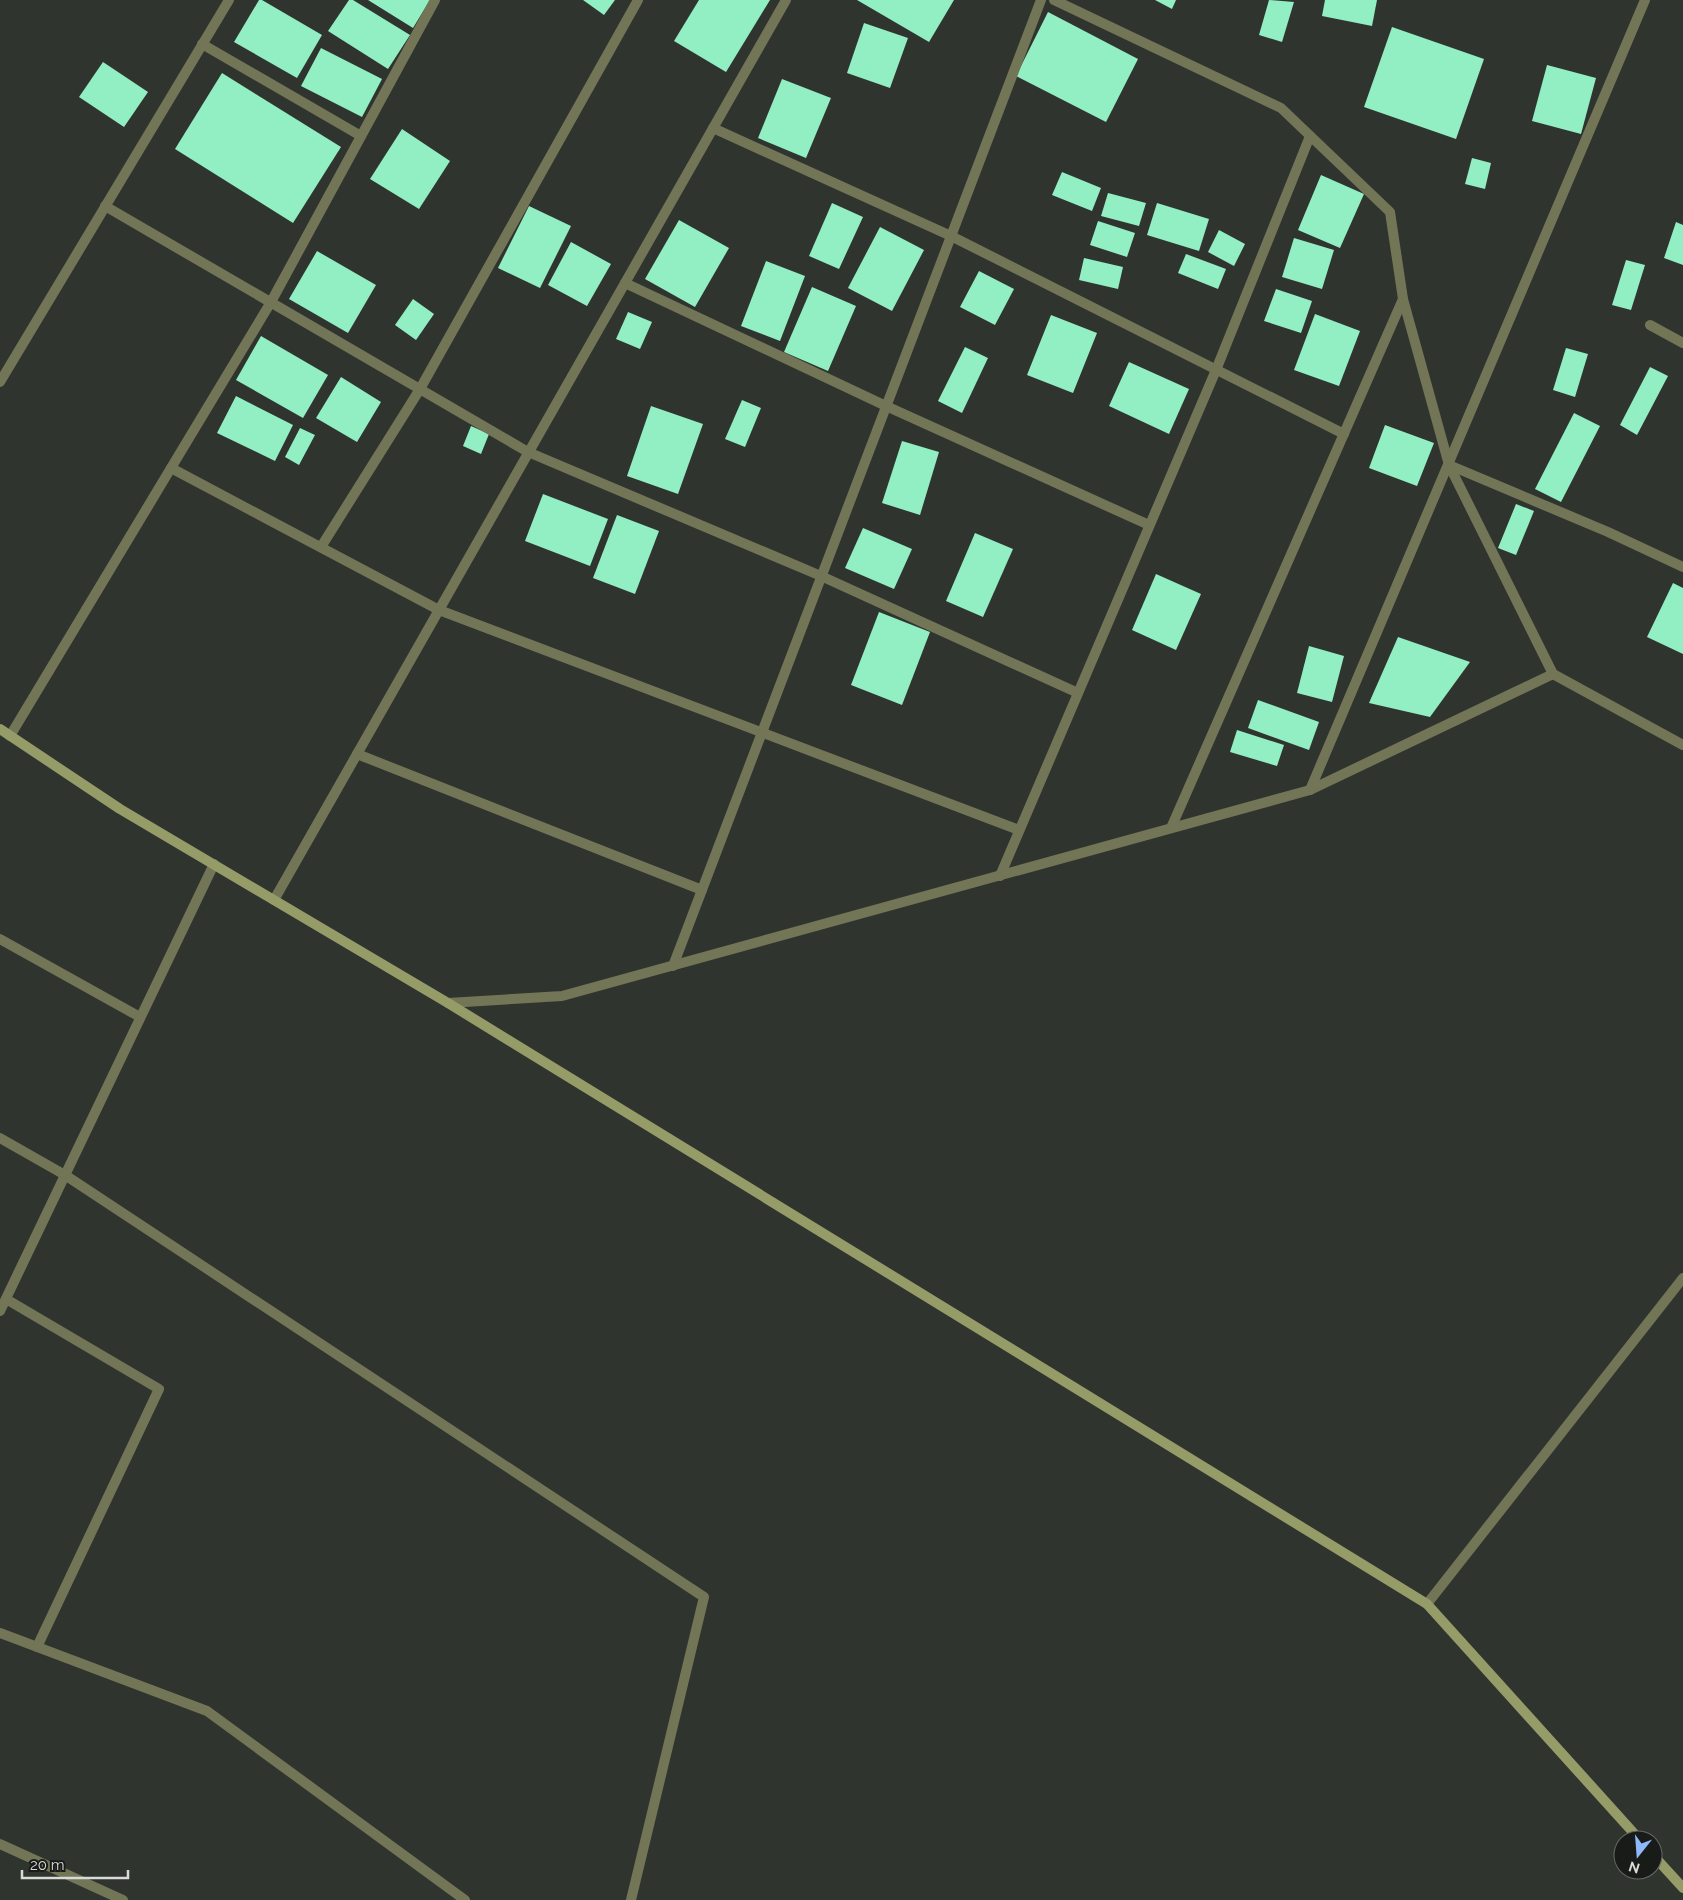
<svg xmlns="http://www.w3.org/2000/svg" width="1683" height="1900" viewBox="0 0 1683 1900" font-family="Raleway,sans-serif">
<style>
.building{fill:#92eec3}
.lines{fill:none;stroke-linecap:round;stroke-linejoin:round}
.street{stroke:#727656;stroke-width:10}
.secondary{stroke:#959c67;stroke-width:10}
</style>
<rect width="100%" height="100%" fill="#30342f"/>
<g class="building">
<path d="M259,0H262L322,35L297,78L234,42Z"/>
<path d="M349,0H353L410,35L388,69L328,31Z"/>
<path d="M368,0H430L413,28Z"/>
<path d="M583,0H615L604,15Z"/>
<path d="M699,0H770L726,72L674,41Z"/>
<path d="M857,0H954L929,42Z"/>
<path d="M1155,0H1176L1172,9Z"/>
<path d="M1269,0L1294,2L1282,42L1259,35Z"/>
<path d="M1325,0H1377L1372,26L1322,16Z"/>
<path d="M1048,12L1138,59L1106,122L1016,76Z"/>
<path d="M864,23L908,38L890,88L847,73Z"/>
<path d="M1392,27L1484,59L1456,139L1364,107Z"/>
<path d="M321,48L382,79L362,117L301,86Z"/>
<path d="M103,62L148,92L124,127L79,97Z"/>
<path d="M1547,65L1596,78L1581,134L1532,121Z"/>
<path d="M222,73L341,147L293,223L175,149Z"/>
<path d="M782,79L831,98L806,158L758,138Z"/>
<path d="M402,129L450,161L419,209L370,179Z"/>
<path d="M1472,158L1491,163L1485,189L1465,184Z"/>
<path d="M1062,172L1101,188L1092,211L1052,195Z"/>
<path d="M1321,175L1364,194L1340,248L1298,230Z"/>
<path d="M1108,193L1146,203L1139,226L1101,216Z"/>
<path d="M832,203L863,217L839,269L809,256Z"/>
<path d="M1157,203L1209,219L1199,251L1147,235Z"/>
<path d="M529,206L571,226L540,288L498,268Z"/>
<path d="M679,220L729,248L695,307L645,279Z"/>
<path d="M1098,221L1135,233L1127,257L1090,245Z"/>
<path d="M1676,222L1683,225V265L1664,258Z"/>
<path d="M880,227L924,250L892,311L848,288Z"/>
<path d="M1219,230L1245,244L1234,266L1208,252Z"/>
<path d="M1294,238L1334,250L1322,289L1282,277Z"/>
<path d="M571,242L611,264L587,306L548,285Z"/>
<path d="M317,251L376,285L348,333L289,299Z"/>
<path d="M1186,254L1226,269L1218,289L1178,273Z"/>
<path d="M1084,258L1123,267L1118,289L1079,280Z"/>
<path d="M1626,260L1645,265L1631,310L1612,305Z"/>
<path d="M766,261L805,276L780,341L741,326Z"/>
<path d="M979,271L1014,289L995,325L960,307Z"/>
<path d="M812,287L856,306L828,371L784,352Z"/>
<path d="M1276,289L1312,301L1301,333L1264,321Z"/>
<path d="M413,299L434,314L416,340L395,325Z"/>
<path d="M628,312L652,322L640,349L616,339Z"/>
<path d="M1315,314L1360,331L1339,386L1294,370Z"/>
<path d="M1051,315L1097,333L1073,393L1027,375Z"/>
<path d="M261,336L328,375L303,418L236,380Z"/>
<path d="M965,347L988,358L962,413L938,401Z"/>
<path d="M1566,348L1588,354L1575,397L1553,390Z"/>
<path d="M1129,362L1189,389L1169,434L1109,406Z"/>
<path d="M1650,367L1668,376L1637,435L1620,425Z"/>
<path d="M341,377L381,402L357,442L316,418Z"/>
<path d="M236,396L293,425L275,461L217,433Z"/>
<path d="M742,400L761,408L745,447L725,439Z"/>
<path d="M651,406L703,424L678,494L627,476Z"/>
<path d="M1574,413L1600,426L1561,502L1535,489Z"/>
<path d="M1385,425L1434,443L1417,486L1369,468Z"/>
<path d="M471,426L489,434L481,454L463,446Z"/>
<path d="M300,428L315,435L299,465L285,457Z"/>
<path d="M902,441L939,452L920,515L882,503Z"/>
<path d="M543,494L608,519L590,566L525,541Z"/>
<path d="M1516,504L1534,511L1516,555L1498,548Z"/>
<path d="M617,515L659,531L635,594L593,578Z"/>
<path d="M863,528L912,549L894,589L845,568Z"/>
<path d="M975,533L1013,549L983,617L946,601Z"/>
<path d="M1156,574L1201,594L1176,650L1132,630Z"/>
<path d="M1673,583L1683,588V654L1647,637Z"/>
<path d="M879,612L930,632L902,705L851,685Z"/>
<path d="M1398,637L1470,662L1430,717L1369,703Z"/>
<path d="M1309,646L1344,656L1332,702L1297,693Z"/>
<path d="M1258,700L1319,722L1309,750L1248,728Z"/>
<path d="M1237,730L1284,745L1277,766L1230,752Z"/>
</g>
<g class="lines">
<g class="street">
<path d="M1054,0L1281,108L1390,212L1403,299L1449,465L1553,674L1683,745"/>
<path d="M202,44L361,136"/>
<path d="M713,128L951,236L1344,434"/>
<path d="M105,206L528,452L821,576L1078,693"/>
<path d="M625,283L886,406L1149,525"/>
<path d="M1650,325L1683,343"/>
<path d="M0,382L229,0"/>
<path d="M1449,465L1608,532L1683,567"/>
<path d="M171,468L271,302L435,0"/>
<path d="M321,547L420,389L638,0"/>
<path d="M10,736L171,468L439,610L1019,830"/>
<path d="M357,754L702,890"/>
<path d="M1310,790L1645,0"/>
<path d="M1171,828L1403,299"/>
<path d="M1000,876L1216,370L1310,136"/>
<path d="M274,900L786,0"/>
<path d="M0,939L140,1017"/>
<path d="M673,966L1041,0"/>
<path d="M448,1003L562,996L1310,790L1553,674"/>
<path d="M0,1138L65,1175L704,1597L631,1900"/>
<path d="M6,1299L159,1389L37,1647"/>
<path d="M0,1311L214,864"/>
<path d="M1427,1604L1683,1278"/>
<path d="M0,1633L207,1711L465,1900"/>
<path d="M0,1844L123,1900"/>
</g>
<g class="secondary">
<path d="M0,729L120,809L448,1003L1427,1604L1640,1840"/>
<path d="M1653,1855L1683,1888"/>
</g>
</g>
<g transform="translate(1638 1855) rotate(197)"><circle r="24" fill="#191b19" stroke="#656765"/>
<path d="M0-4L9 19L0 12L-9 19Z" fill="#8eb9fd"/>
<text y="-8" font-size="14" font-weight="bold" text-anchor="middle" fill="#d7dad6">N</text>
</g>
<path d="M22 1870v8h106v-8" fill="none" stroke="#d7dad6" stroke-width="2.5"/>
<text x="30" y="1870" font-size="15" fill="#d7dad6" stroke="#191b19" stroke-width="4" paint-order="stroke">20 m</text>
</svg>
